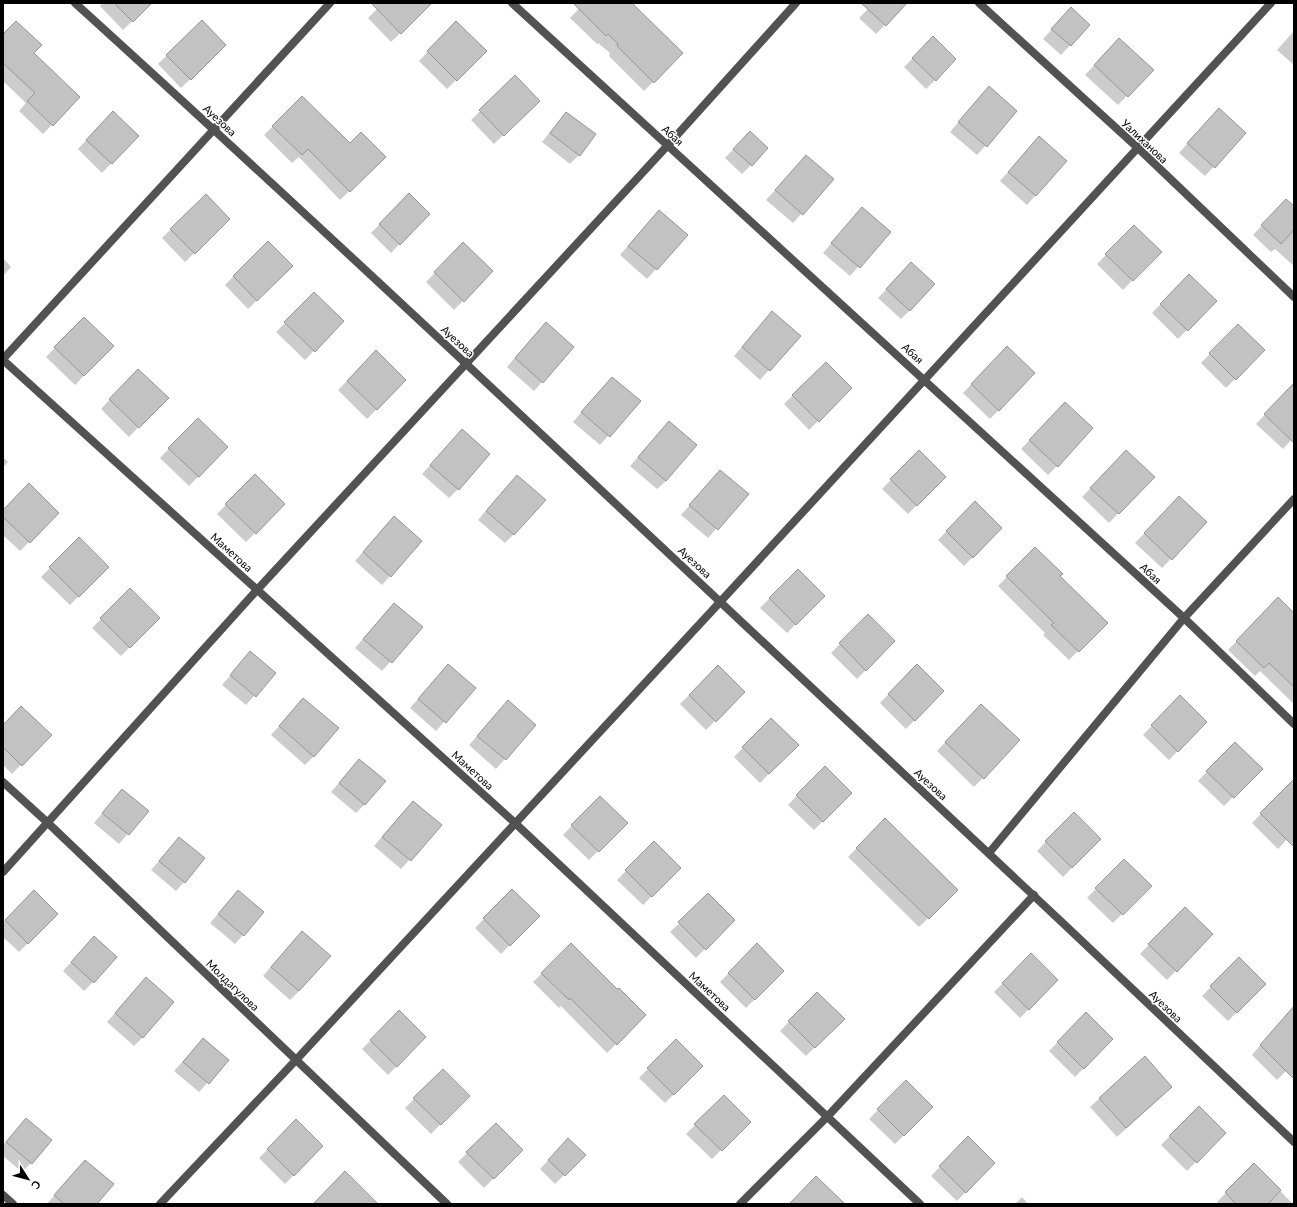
<svg xmlns="http://www.w3.org/2000/svg" width="1297" height="1207" viewBox="0 0 1297 1207" font-family="Lato,sans-serif">
<style>
.shadow{fill:#0003}
.building{fill:#c2c2c2;stroke:#969696}
.lines{fill:none;stroke-linecap:round;stroke-linejoin:round}
.minor{stroke:#525252;stroke-width:8}
.labels{text-anchor:middle;dominant-baseline:central;stroke-width:3;stroke-linejoin:round;paint-order:stroke}
.street-label{font-size:11px;fill:#000;stroke:#fff}
</style>
<rect width="100%" height="100%" fill="#fff"/>
<g class="shadow">
<path d="M103,3H151L123,30L100,6Z"/>
<path d="M383,3H431L391,42L368,18Z"/>
<path d="M584,3H631L682,53L644,91L609,56L610,53L598,43L597,44L570,18Z"/>
<path d="M874,3H896L885,25L876,34L859,18Z"/>
<path d="M1062,18L1089,25L1061,55L1043,39Z"/>
<path d="M202,21L225,45L181,88L158,64Z"/>
<path d="M456,22L485,51L447,89L419,61Z"/>
<path d="M1294,31V65L1277,50Z"/>
<path d="M3,35L33,53L79,97L43,134L19,111L26,103L3,81Z"/>
<path d="M933,38L955,60L926,89L904,67Z"/>
<path d="M1110,48L1152,70L1118,105L1085,75Z"/>
<path d="M515,77L538,101L494,144L471,120Z"/>
<path d="M302,97L350,144L384,157L340,200L299,157L292,163L264,135Z"/>
<path d="M980,97L1016,111L977,155L950,132Z"/>
<path d="M566,113L579,155L570,164L542,142L558,122Z"/>
<path d="M1210,118L1245,133L1205,176L1179,153Z"/>
<path d="M104,121L138,136L102,173L78,149Z"/>
<path d="M1039,137L1066,161L1027,205L1000,181Z"/>
<path d="M741,141L751,165L742,174L725,158Z"/>
<path d="M806,156L832,180L793,223L766,200Z"/>
<path d="M206,195L229,219L185,262L162,238Z"/>
<path d="M409,195L428,214L391,253L371,233Z"/>
<path d="M1294,208V266L1275,249L1271,252L1253,235L1277,209Z"/>
<path d="M853,218L889,232L850,276L823,253Z"/>
<path d="M650,220L686,235L647,279L620,255Z"/>
<path d="M1134,226L1160,252L1123,290L1097,264Z"/>
<path d="M268,242L292,266L248,309L225,285Z"/>
<path d="M463,243L492,271L454,310L426,282Z"/>
<path d="M3,258L11,267L3,276Z"/>
<path d="M903,272L910,310L901,319L878,298Z"/>
<path d="M1189,275L1215,301L1178,339L1152,313Z"/>
<path d="M314,293L343,321L305,360L276,332Z"/>
<path d="M84,318L112,346L75,385L46,357Z"/>
<path d="M764,321L799,336L760,380L734,356Z"/>
<path d="M1238,325L1264,350L1226,388L1201,363Z"/>
<path d="M537,332L542,382L534,391L507,367Z"/>
<path d="M376,352L405,380L367,419L338,390Z"/>
<path d="M998,356L999,410L990,419L963,393Z"/>
<path d="M826,363L851,388L809,430L784,404Z"/>
<path d="M138,370L167,398L129,437L101,409Z"/>
<path d="M1294,384V437L1283,449L1256,424Z"/>
<path d="M603,387L639,401L600,445L573,422Z"/>
<path d="M1056,412L1057,466L1048,475L1021,449Z"/>
<path d="M198,419L227,447L189,486L160,458Z"/>
<path d="M669,422L666,481L657,489L630,466Z"/>
<path d="M453,440L458,489L449,498L422,474Z"/>
<path d="M919,451L945,477L908,514L882,489Z"/>
<path d="M3,457L8,462L3,467Z"/>
<path d="M1118,460L1153,477L1109,523L1082,497Z"/>
<path d="M720,471L747,494L708,538L681,515Z"/>
<path d="M255,475L284,504L246,542L217,514Z"/>
<path d="M508,485L514,534L505,543L478,520Z"/>
<path d="M975,503L1001,528L964,566L938,540Z"/>
<path d="M1171,506L1206,522L1162,568L1135,543Z"/>
<path d="M3,511L58,513L20,551L3,535Z"/>
<path d="M385,527L390,576L382,585L355,561Z"/>
<path d="M79,539L107,567L70,605L41,577Z"/>
<path d="M1035,548L1059,576L1106,623L1069,660L1043,635L1045,633L998,586Z"/>
<path d="M798,570L824,596L787,633L760,608Z"/>
<path d="M130,589L159,618L121,656L92,628Z"/>
<path d="M394,604L421,627L382,671L355,648Z"/>
<path d="M1269,608L1294,615V704L1260,671L1255,676L1228,650Z"/>
<path d="M868,615L894,641L857,679L831,653Z"/>
<path d="M250,653L275,673L246,705L222,685Z"/>
<path d="M917,665L943,691L906,729L880,703Z"/>
<path d="M718,667L744,692L706,730L680,704Z"/>
<path d="M440,674L474,688L436,731L410,708Z"/>
<path d="M1180,697L1206,722L1169,760L1143,735Z"/>
<path d="M303,699L314,756L305,765L271,735Z"/>
<path d="M508,701L535,725L496,769L469,745Z"/>
<path d="M972,714L983,778L974,787L937,751Z"/>
<path d="M771,719L797,745L760,783L734,757Z"/>
<path d="M3,726L50,735L12,774L3,765Z"/>
<path d="M1235,743L1261,769L1224,806L1198,781Z"/>
<path d="M359,760L365,804L356,813L331,792Z"/>
<path d="M825,767L851,793L814,830L788,805Z"/>
<path d="M1289,785L1294,790V832L1278,849L1252,823Z"/>
<path d="M600,797L626,823L589,860L563,835Z"/>
<path d="M114,799L147,811L119,844L94,823Z"/>
<path d="M404,811L440,826L401,869L374,846Z"/>
<path d="M1074,813L1100,839L1063,877L1037,851Z"/>
<path d="M885,820L957,890L919,927L848,857Z"/>
<path d="M179,838L184,882L176,891L151,870Z"/>
<path d="M654,842L680,868L643,905L617,880Z"/>
<path d="M1124,860L1150,886L1113,923L1087,898Z"/>
<path d="M512,890L538,916L501,954L475,928Z"/>
<path d="M238,891L243,935L235,944L210,923Z"/>
<path d="M34,892L57,914L19,952L3,937V923Z"/>
<path d="M708,895L733,920L696,958L670,932Z"/>
<path d="M1176,917L1211,934L1167,980L1140,954Z"/>
<path d="M293,941L299,991L290,1000L263,976Z"/>
<path d="M571,945L617,991L645,1015L607,1053L561,1006L559,1008L533,982Z"/>
<path d="M757,945L783,971L746,1008L720,982Z"/>
<path d="M85,947L93,982L84,991L63,971Z"/>
<path d="M1031,955L1057,980L1020,1018L994,992Z"/>
<path d="M1239,958L1265,984L1228,1021L1202,996Z"/>
<path d="M146,978L143,1037L134,1046L107,1022Z"/>
<path d="M817,993L843,1019L806,1056L780,1031Z"/>
<path d="M399,1012L425,1037L388,1075L362,1049Z"/>
<path d="M1086,1014L1112,1039L1075,1077L1049,1051Z"/>
<path d="M1294,1024V1063L1277,1080L1252,1055L1277,1025Z"/>
<path d="M203,1039L228,1060L199,1092L174,1071Z"/>
<path d="M676,1040L702,1066L665,1103L639,1078Z"/>
<path d="M1145,1057L1162,1096L1117,1137L1090,1107Z"/>
<path d="M443,1070L468,1096L431,1134L405,1108Z"/>
<path d="M906,1081L932,1107L895,1144L869,1119Z"/>
<path d="M724,1096L749,1122L712,1159L686,1134Z"/>
<path d="M1199,1107L1224,1133L1187,1171L1161,1145Z"/>
<path d="M26,1119L31,1163L22,1172L3,1156V1145Z"/>
<path d="M296,1121L322,1146L285,1184L259,1158Z"/>
<path d="M496,1124L522,1150L484,1188L458,1162Z"/>
<path d="M968,1138L994,1163L957,1201L931,1176Z"/>
<path d="M560,1148L584,1155L555,1184L540,1169Z"/>
<path d="M1254,1164L1293,1204H1219L1217,1202Z"/>
<path d="M76,1170L95,1204H47Z"/>
<path d="M1022,1197L1028,1204H1015Z"/>
</g>
<g class="building">
<path d="M114,3H152L133,22Z"/>
<path d="M371,3H432L401,34Z"/>
<path d="M573,3H632L683,53L654,83L617,46L618,44L608,34L606,36Z"/>
<path d="M861,3H907L886,26Z"/>
<path d="M1071,7L1090,25L1071,46L1051,29Z"/>
<path d="M202,20L226,45L191,80L166,55Z"/>
<path d="M16,21L42,45L34,53L80,97L53,126L27,101L35,93L3,63V34Z"/>
<path d="M456,21L487,51L457,81L427,51Z"/>
<path d="M933,36L956,59L936,81L912,58Z"/>
<path d="M1119,38L1154,70L1128,97L1094,65Z"/>
<path d="M515,75L540,101L504,136L479,110Z"/>
<path d="M989,86L1017,111L987,147L958,122Z"/>
<path d="M302,96L350,143L361,132L386,157L350,192L308,149L302,155L272,126Z"/>
<path d="M1219,108L1246,133L1215,168L1187,143Z"/>
<path d="M113,111L139,136L112,164L86,140Z"/>
<path d="M566,112L596,134L580,156L550,133Z"/>
<path d="M750,131L768,148L752,166L733,149Z"/>
<path d="M1039,136L1067,161L1036,196L1008,172Z"/>
<path d="M806,155L834,179L803,215L775,190Z"/>
<path d="M409,193L430,214L400,245L379,224Z"/>
<path d="M206,194L230,219L195,254L170,229Z"/>
<path d="M1286,199L1294,206V230L1281,244L1261,225Z"/>
<path d="M862,207L891,232L860,268L831,243Z"/>
<path d="M659,210L688,235L657,270L628,246Z"/>
<path d="M1134,225L1162,252L1133,281L1105,254Z"/>
<path d="M268,241L293,266L257,301L233,276Z"/>
<path d="M463,242L493,271L464,302L434,272Z"/>
<path d="M911,262L935,284L910,311L886,289Z"/>
<path d="M1189,274L1217,301L1188,331L1160,304Z"/>
<path d="M314,292L344,321L315,352L284,322Z"/>
<path d="M772,311L801,336L770,371L742,347Z"/>
<path d="M84,317L114,346L84,376L54,347Z"/>
<path d="M546,322L574,347L543,383L515,358Z"/>
<path d="M1238,324L1265,350L1236,380L1209,353Z"/>
<path d="M1007,346L1035,373L999,411L971,384Z"/>
<path d="M376,350L406,380L377,410L347,381Z"/>
<path d="M826,362L852,388L819,422L792,395Z"/>
<path d="M138,369L169,398L139,428L109,399Z"/>
<path d="M612,377L641,401L610,437L581,412Z"/>
<path d="M1294,383V443L1264,414Z"/>
<path d="M1065,402L1093,428L1058,467L1029,440Z"/>
<path d="M198,418L228,447L199,477L168,448Z"/>
<path d="M669,421L697,445L666,481L638,457Z"/>
<path d="M462,429L490,454L459,490L430,465Z"/>
<path d="M919,450L946,477L917,506L890,479Z"/>
<path d="M1126,450L1155,477L1119,514L1090,488Z"/>
<path d="M720,470L749,494L718,530L689,505Z"/>
<path d="M255,474L285,504L256,534L225,504Z"/>
<path d="M517,475L546,500L514,535L486,511Z"/>
<path d="M29,483L59,513L30,543L3,517V510Z"/>
<path d="M1179,496L1207,522L1172,560L1144,533Z"/>
<path d="M975,501L1002,528L973,558L946,531Z"/>
<path d="M394,516L422,541L391,577L363,552Z"/>
<path d="M79,537L109,567L79,597L49,567Z"/>
<path d="M1035,547L1063,574L1060,576L1108,623L1079,652L1051,625L1054,623L1006,576Z"/>
<path d="M798,569L825,596L796,625L769,598Z"/>
<path d="M130,588L160,618L130,648L100,618Z"/>
<path d="M1278,597L1294,613V687L1269,663L1264,668L1236,641Z"/>
<path d="M394,603L423,627L392,663L363,639Z"/>
<path d="M868,614L895,641L866,671L839,643Z"/>
<path d="M250,651L276,673L256,697L230,675Z"/>
<path d="M448,664L476,688L446,723L418,699Z"/>
<path d="M917,664L944,691L915,721L888,694Z"/>
<path d="M718,665L745,692L716,722L689,695Z"/>
<path d="M1180,695L1207,722L1178,752L1151,725Z"/>
<path d="M303,698L339,728L314,757L279,726Z"/>
<path d="M508,700L536,725L506,760L477,736Z"/>
<path d="M981,704L1020,740L984,779L945,742Z"/>
<path d="M21,706L52,735L22,766L3,747V725Z"/>
<path d="M771,718L799,745L769,774L742,747Z"/>
<path d="M1235,742L1263,769L1234,798L1206,771Z"/>
<path d="M359,759L386,781L365,805L339,783Z"/>
<path d="M825,766L852,793L823,822L796,795Z"/>
<path d="M1294,779V847L1260,813Z"/>
<path d="M122,789L149,811L129,835L102,813Z"/>
<path d="M600,796L628,823L599,852L571,825Z"/>
<path d="M413,801L442,825L411,861L382,837Z"/>
<path d="M1074,812L1101,839L1072,868L1045,841Z"/>
<path d="M885,818L958,890L929,919L856,848Z"/>
<path d="M179,837L205,858L185,883L159,861Z"/>
<path d="M654,841L681,868L652,897L625,870Z"/>
<path d="M1124,859L1152,886L1123,915L1095,888Z"/>
<path d="M512,889L540,916L510,946L483,918Z"/>
<path d="M34,890L58,914L28,944L5,920Z"/>
<path d="M238,890L264,912L244,936L218,914Z"/>
<path d="M708,893L735,920L706,950L678,922Z"/>
<path d="M1185,907L1213,934L1177,972L1148,944Z"/>
<path d="M302,931L331,956L299,991L271,967Z"/>
<path d="M94,936L117,957L94,983L71,962Z"/>
<path d="M571,943L617,989L619,988L646,1015L617,1045L570,998L569,1000L541,973Z"/>
<path d="M757,943L784,971L755,1000L728,973Z"/>
<path d="M1031,953L1058,980L1029,1010L1002,983Z"/>
<path d="M1239,957L1266,984L1237,1013L1210,986Z"/>
<path d="M146,977L174,1002L143,1038L115,1013Z"/>
<path d="M817,992L845,1019L815,1048L788,1021Z"/>
<path d="M1294,1006V1079L1260,1045Z"/>
<path d="M399,1010L426,1037L397,1067L370,1040Z"/>
<path d="M1086,1012L1113,1039L1084,1069L1057,1042Z"/>
<path d="M203,1038L229,1060L209,1084L183,1062Z"/>
<path d="M676,1039L703,1066L674,1095L647,1068Z"/>
<path d="M1145,1056L1172,1087L1126,1128L1099,1098Z"/>
<path d="M443,1069L470,1096L441,1125L413,1098Z"/>
<path d="M906,1080L933,1107L904,1136L877,1109Z"/>
<path d="M724,1095L751,1122L722,1151L694,1124Z"/>
<path d="M1199,1106L1226,1133L1197,1163L1169,1136Z"/>
<path d="M26,1118L52,1140L32,1164L6,1142Z"/>
<path d="M296,1119L323,1146L294,1176L267,1149Z"/>
<path d="M496,1123L523,1150L494,1179L466,1152Z"/>
<path d="M968,1136L995,1163L966,1193L939,1166Z"/>
<path d="M568,1138L586,1155L565,1176L548,1160Z"/>
<path d="M85,1160L114,1184L97,1204H64L54,1195Z"/>
<path d="M1254,1163L1281,1190L1268,1204H1236L1225,1192Z"/>
<path d="M345,1171L378,1204H313Z"/>
<path d="M816,1176L845,1204H789Z"/>
</g>
<g class="lines">
<g class="minor">
<path d="M75,3C236,149 396,298 555,447C803,678 1049,909 1294,1142"/>
<path d="M512,3L1184,618L1294,724"/>
<path d="M979,3L1138,148L1294,297"/>
<path d="M3,359L330,3"/>
<path d="M3,360L515,823L920,1204"/>
<path d="M3,782L48,823L447,1204"/>
<path d="M989,853L1184,618L1294,499"/>
<path d="M3,872L257,590L668,145L796,3"/>
<path d="M3,1195L13,1204"/>
<path d="M160,1204L296,1060L721,601L1271,3"/>
<path d="M740,1204L827,1117L1034,895"/>
</g>
</g>
<g class="labels">
<g class="street-label">
<text transform="translate(220 120) rotate(43)">Ауезова</text>
<text transform="translate(673 135) rotate(42)">Абая</text>
<text transform="translate(1145 141) rotate(43)">Уалиханова</text>
<text transform="translate(458 341) rotate(43)">Ауезова</text>
<text transform="translate(913 353) rotate(42)">Абая</text>
<text transform="translate(232 552) rotate(42)">Маметова</text>
<text transform="translate(695 562) rotate(43)">Ауезова</text>
<text transform="translate(1151 573) rotate(43)">Абая</text>
<text transform="translate(473 770) rotate(42)">Маметова</text>
<text transform="translate(931 784) rotate(43)">Ауезова</text>
<text transform="translate(233 985) rotate(44)">Молдагулова</text>
<text transform="translate(710 991) rotate(43)">Маметова</text>
<text transform="translate(1166 1006) rotate(44)">Ауезова</text>
</g>
</g>
<rect width="1297" height="1207" fill="none" stroke="#000000" stroke-width="8"/>
<g transform="translate(28 1179) rotate(126)" stroke="#ffffff" stroke-width="3" paint-order="stroke">
<path d="M0-3L7 15L0 10L-7 15Z" fill="#000000"/>
<text y="-6" font-size="11" font-weight="bold" text-anchor="middle" fill="#000000">С</text>
</g>
</svg>
